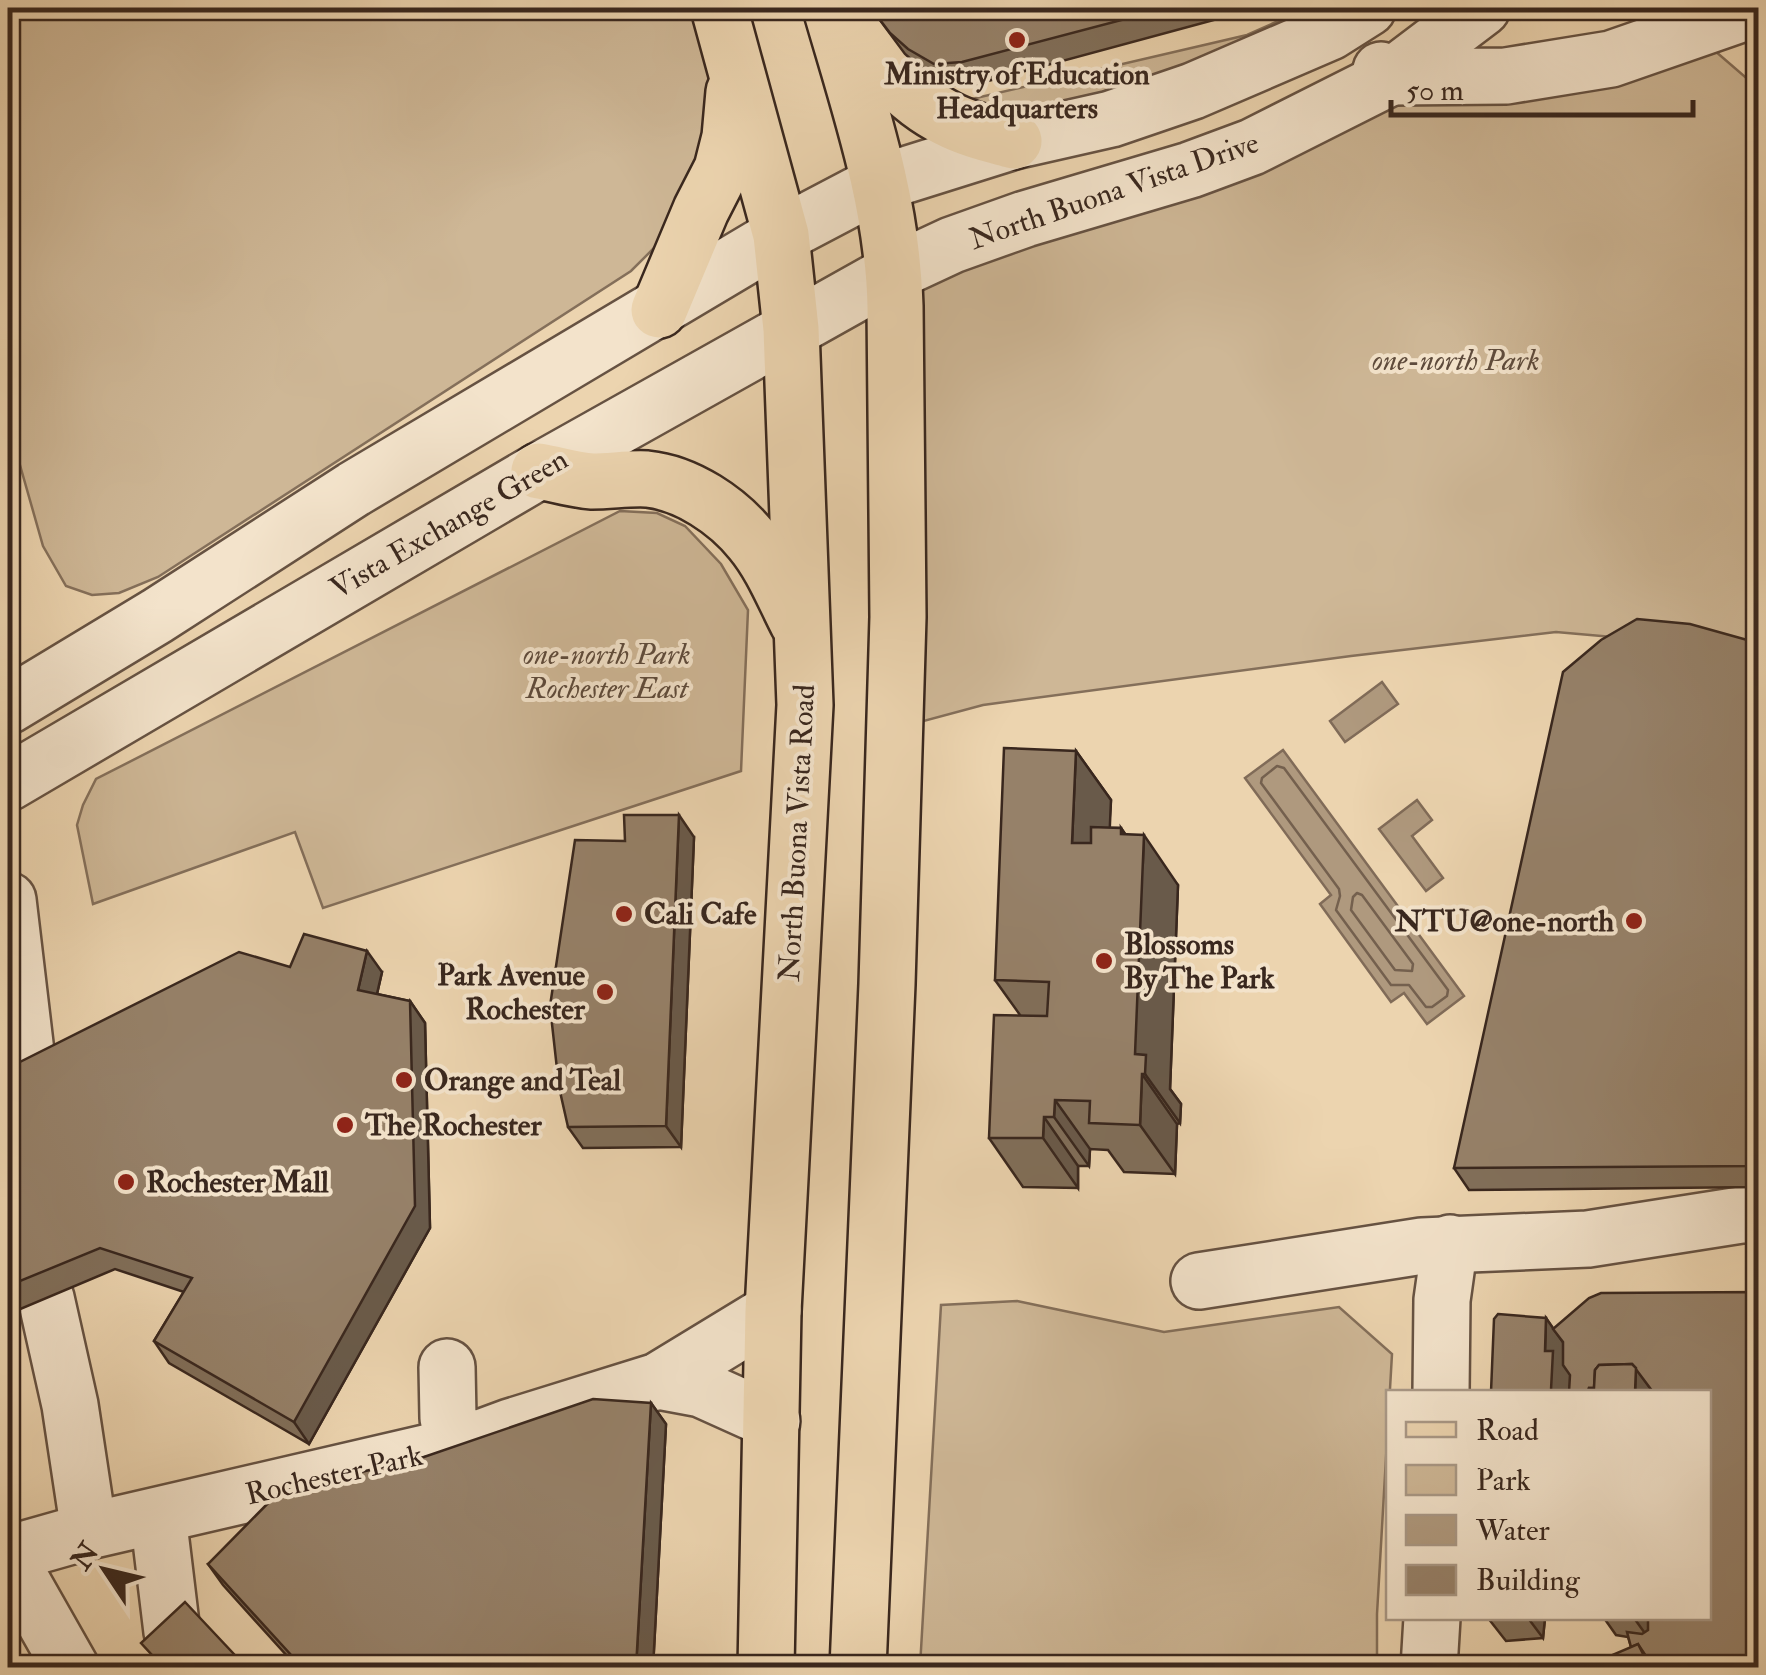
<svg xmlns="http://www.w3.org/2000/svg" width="1766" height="1675" viewBox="0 0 1766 1675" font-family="'IM FELL Double Pica',serif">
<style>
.green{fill:#ceb796;stroke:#846f5a;stroke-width:2.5}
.water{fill:#af997e;stroke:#806b58;stroke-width:2.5}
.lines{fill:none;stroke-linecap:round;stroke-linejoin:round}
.shore{stroke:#74604e;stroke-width:2.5}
.minor-casing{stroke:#665242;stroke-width:60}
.major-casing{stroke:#39271e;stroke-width:60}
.minor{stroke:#f3e3cb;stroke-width:55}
.major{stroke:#ecd4af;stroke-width:55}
.wall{fill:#816f5a;stroke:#39271e;stroke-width:2.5}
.shaded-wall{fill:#695a4a;stroke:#39271e;stroke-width:2.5}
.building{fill:#968169;stroke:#39271e;stroke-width:2.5}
.poi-dot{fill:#8f2418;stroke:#f3e3cb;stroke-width:4}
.labels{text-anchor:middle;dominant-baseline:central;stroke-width:8;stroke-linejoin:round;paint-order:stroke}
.poi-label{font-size:30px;font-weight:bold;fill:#39271e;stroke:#f3e3cb;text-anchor:start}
.street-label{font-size:30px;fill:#39271e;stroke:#f3e3cb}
.park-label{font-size:30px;font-style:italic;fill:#5e4b3c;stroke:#f3e3cb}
</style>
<rect width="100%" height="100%" fill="#ecd4af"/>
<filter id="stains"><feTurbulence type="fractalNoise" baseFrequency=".002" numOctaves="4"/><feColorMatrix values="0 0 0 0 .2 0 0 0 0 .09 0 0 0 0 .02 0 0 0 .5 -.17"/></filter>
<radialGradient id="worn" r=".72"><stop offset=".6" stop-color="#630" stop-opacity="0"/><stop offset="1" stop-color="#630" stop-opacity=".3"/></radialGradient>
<g class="green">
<path d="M8,8H705L712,36L714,141L659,243L631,271L158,577L119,593L92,595L66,586L43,546L8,423Z"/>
<path d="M1307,8H1354L1111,119L929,109L1247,35Z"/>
<path d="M1693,32L1758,88V662L1681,643L1556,632L1351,656L983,705L909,725L894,272L1391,77Z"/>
<path d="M620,511L657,513L685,526L721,564L748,610L741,771L323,908L295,832L93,904L77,825L83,805L96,779Z"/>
<path d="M1017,1301L1164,1332L1339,1307L1392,1354L1377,1614V1667H920L941,1305Z"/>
</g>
<g class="water">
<path d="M1382,682L1398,704L1345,742L1330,721Z"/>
<path d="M1283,750L1464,996L1427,1024L1404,993L1391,1002L1320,904L1331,895L1245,778Z"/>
<path d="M1417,800L1432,820L1412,836L1443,878L1426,891L1379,829Z"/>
</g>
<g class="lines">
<g class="shore">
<path d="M1277,766L1284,768L1448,990L1447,996L1432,1007H1426L1409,985H1391L1336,910L1340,896L1339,889L1261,783L1262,778Z"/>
<path d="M1357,893L1362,895L1413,964L1412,971L1395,970L1351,910L1353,897Z"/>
</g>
<defs>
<g id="minor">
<path d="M1381,70L1391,77L1506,76L1611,59L1758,8"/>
<path d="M8,706L157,616L354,489L781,235L880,183L1014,141L1111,119L1193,91L1330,32L1368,8"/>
<path d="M8,783L539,471L894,272L952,245L1025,219L1190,170L1252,147L1391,77L1482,8"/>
<path d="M8,900L30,1086"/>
<path d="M1199,1281L1422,1246L1588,1239L1741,1215H1758"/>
<path d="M46,1298L70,1405L89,1531"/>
<path d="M447,1367L448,1418L464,1444"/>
<path d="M658,1381L701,1389L772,1421"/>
<path d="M1441,1392L1442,1300L1450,1243"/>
<path d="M158,1516L172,1632"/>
<path d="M8,1554L89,1531L464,1444L510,1427L658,1381L773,1311"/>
<path d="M8,1557L71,1668"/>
<path d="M1429,1668L1432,1618"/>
</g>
<g id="major">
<path d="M719,8L781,235L791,329L805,705L773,1311L766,1668"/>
<path d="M831,8C859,105 893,203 895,306L898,617L887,984L858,1668"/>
<path d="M845,14C871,55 904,98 948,119C969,130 992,135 1014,141"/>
<path d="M659,310L701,210L722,169L730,137L734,92"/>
<path d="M539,471C556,474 575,480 592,481C611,481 629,478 647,479C687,483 728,511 752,541C772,565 784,596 798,623"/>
</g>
</defs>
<use href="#minor" class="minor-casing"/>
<use href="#major" class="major-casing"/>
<use href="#minor" class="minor"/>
<use href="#major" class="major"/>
</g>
<g class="wall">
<path d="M481,8H497L485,13Z"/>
<path d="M871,8H1258L977,84L949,86L923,70L905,54Z"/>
<path d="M1758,643V1187L1469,1190L1454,1168Z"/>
<path d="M1076,751L1111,800L1109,828H1121L1125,834L1178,885L1170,1089L1181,1104L1180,1123L1177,1124L1175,1174L1124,1172L1108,1150L1090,1149L1089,1166H1078V1188L1023,1187L989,1138L1020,1015L995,980Z"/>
<path d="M694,837L681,1147L583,1148L568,1127L625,841Z"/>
<path d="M290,967L382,972L377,994L410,1001L425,1023L430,1228L309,1444L169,1363L154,1341L184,1292L115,1269L13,1312L16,1336L8,1340V1068Z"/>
<path d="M1546,1318L1553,1329L1758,1668L1631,1647L1628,1637L1616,1635L1604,1618H1708L1491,1392Z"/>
<path d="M651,1403L666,1424L653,1668H298L223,1585L208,1564L421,1458Z"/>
<path d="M1488,1618H1545L1543,1638L1506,1641Z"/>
</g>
<g class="shaded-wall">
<path d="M1076,751L1111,800L1107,892L1072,843Z"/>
<path d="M679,815L694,837L681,1147L666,1126Z"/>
<path d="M1121,828L1143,860L1144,835L1178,885L1170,1089L1181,1104L1180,1123L1145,1074L1135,1054Z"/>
<path d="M367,951L382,972L373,1011L358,990Z"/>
<path d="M410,1001L425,1023L430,1228L309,1444L294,1422Z"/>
<path d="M1142,1074L1177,1124L1175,1174L1140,1125Z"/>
<path d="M1055,1100L1090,1149L1089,1166L1054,1117Z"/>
<path d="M1044,1117L1078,1166V1188L1043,1138Z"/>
<path d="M8,1304L13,1312L16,1336L8,1324Z"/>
<path d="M1546,1318L1567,1348L1574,1381L1573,1392H1552L1551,1390L1545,1351Z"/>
<path d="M1636,1368L1653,1392H1635Z"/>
<path d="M651,1403L666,1424L653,1668H636Z"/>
<path d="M1528,1618H1545L1543,1638Z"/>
<path d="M1634,1618H1653L1649,1639Z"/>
</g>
<g class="building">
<path d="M871,8H1167L962,62L934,64L908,49L890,33Z"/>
<path d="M1637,619L1690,624L1758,643V1166L1454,1168L1563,672L1601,640Z"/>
<path d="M1004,748L1076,751L1072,843H1091V827L1121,828V834L1144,835L1135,1054L1146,1055L1145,1074H1142L1140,1125L1089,1123L1090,1101L1055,1100L1054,1117H1044L1043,1138H989L994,1015L1047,1016L1049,982L995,980Z"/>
<path d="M624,815H679L666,1126L568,1127L559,1087L550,1006L575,840L625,841Z"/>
<path d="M304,934L367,951L358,990L410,1001L415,1206L294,1422L154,1341L192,1278L100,1248L8,1286V1068L239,952L290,967Z"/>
<path d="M1758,1292V1668H1654L1638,1644L1631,1647L1627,1632L1642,1634L1648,1630V1618H1708V1392H1653L1632,1364L1599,1365L1595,1370L1594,1388H1589L1588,1392H1569L1570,1375L1563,1365V1342L1553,1329L1589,1298L1601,1293Z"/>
<path d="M1498,1314L1546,1318L1545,1351H1553L1551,1390L1556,1391V1392H1491L1494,1319Z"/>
<path d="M1632,1364L1636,1368L1635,1392H1588L1589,1388H1594L1595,1370L1599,1365Z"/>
<path d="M593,1399L651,1403L636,1668H303L208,1564L280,1491L421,1458Z"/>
<path d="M185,1602L247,1668H164L141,1643Z"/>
<path d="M1638,1644L1650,1668H1611L1608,1663L1611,1662L1610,1656Z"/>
</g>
<g class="poi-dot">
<circle cx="1017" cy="40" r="10"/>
<circle cx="624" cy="914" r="10"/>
<circle cx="1634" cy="921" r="10"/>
<circle cx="1104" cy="961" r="10"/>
<circle cx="605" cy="992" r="10"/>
<circle cx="404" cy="1080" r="10"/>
<circle cx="345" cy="1125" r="10"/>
<circle cx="126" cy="1182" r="10"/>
</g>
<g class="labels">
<g class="poi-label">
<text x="1017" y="74" text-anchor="middle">Ministry of Education<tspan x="1017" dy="34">Headquarters</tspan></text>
<text x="644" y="914">Cali Cafe</text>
<text x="1614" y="921" text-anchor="end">NTU@one-north</text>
<text x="1124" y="944">Blossoms<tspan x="1124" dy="34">By The Park</tspan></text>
<text x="585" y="975" text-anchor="end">Park Avenue<tspan x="585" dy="34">Rochester</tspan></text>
<text x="424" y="1080">Orange and Teal</text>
<text x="365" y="1125">The Rochester</text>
<text x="146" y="1182">Rochester Mall</text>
</g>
<g class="street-label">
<text transform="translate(1114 191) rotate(-19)">North Buona Vista Drive</text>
<text transform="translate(449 524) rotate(-30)">Vista Exchange Green</text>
<text transform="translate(797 833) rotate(-87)">North Buona Vista Road</text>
<text transform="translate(334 1475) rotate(-13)">Rochester Park</text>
</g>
<g class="park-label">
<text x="1456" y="360">one-north Park</text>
<text x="607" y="654">one-north Park<tspan x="607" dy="34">Rochester East</tspan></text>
</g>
</g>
<rect width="1766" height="1675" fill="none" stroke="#ecd4af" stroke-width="40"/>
<rect x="10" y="10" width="1746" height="1655" fill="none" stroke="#39271e" stroke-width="5"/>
<rect x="20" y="20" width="1726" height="1635" fill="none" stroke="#39271e" stroke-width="2.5"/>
<rect x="1386" y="1390" width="325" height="230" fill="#f3e3cb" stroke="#a99886" stroke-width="2.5"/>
<rect x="1406" y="1422" width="50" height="15" fill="#ecd4af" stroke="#a99886" stroke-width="2.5"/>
<text x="1476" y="1440" font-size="30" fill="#39271e">Road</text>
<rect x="1406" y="1465" width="50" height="30" fill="#ceb796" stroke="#a99886" stroke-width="2.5"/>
<text x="1476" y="1490" font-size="30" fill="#39271e">Park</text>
<rect x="1406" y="1515" width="50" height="30" fill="#af997e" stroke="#a99886" stroke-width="2.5"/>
<text x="1476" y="1540" font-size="30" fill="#39271e">Water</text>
<rect x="1406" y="1565" width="50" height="30" fill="#968169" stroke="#a99886" stroke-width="2.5"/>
<text x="1476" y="1590" font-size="30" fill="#39271e">Building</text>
<g transform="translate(105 1570) rotate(305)" stroke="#f3e3cb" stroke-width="8" paint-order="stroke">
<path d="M0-8L18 38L0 25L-18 38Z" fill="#39271e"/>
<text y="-15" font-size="28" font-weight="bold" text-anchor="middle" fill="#39271e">N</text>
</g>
<path d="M1391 100v15h302v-15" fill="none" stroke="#39271e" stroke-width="5"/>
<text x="1406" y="100" font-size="30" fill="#39271e" stroke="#f3e3cb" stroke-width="8" paint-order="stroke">50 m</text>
<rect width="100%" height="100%" filter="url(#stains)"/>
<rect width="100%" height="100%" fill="url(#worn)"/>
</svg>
